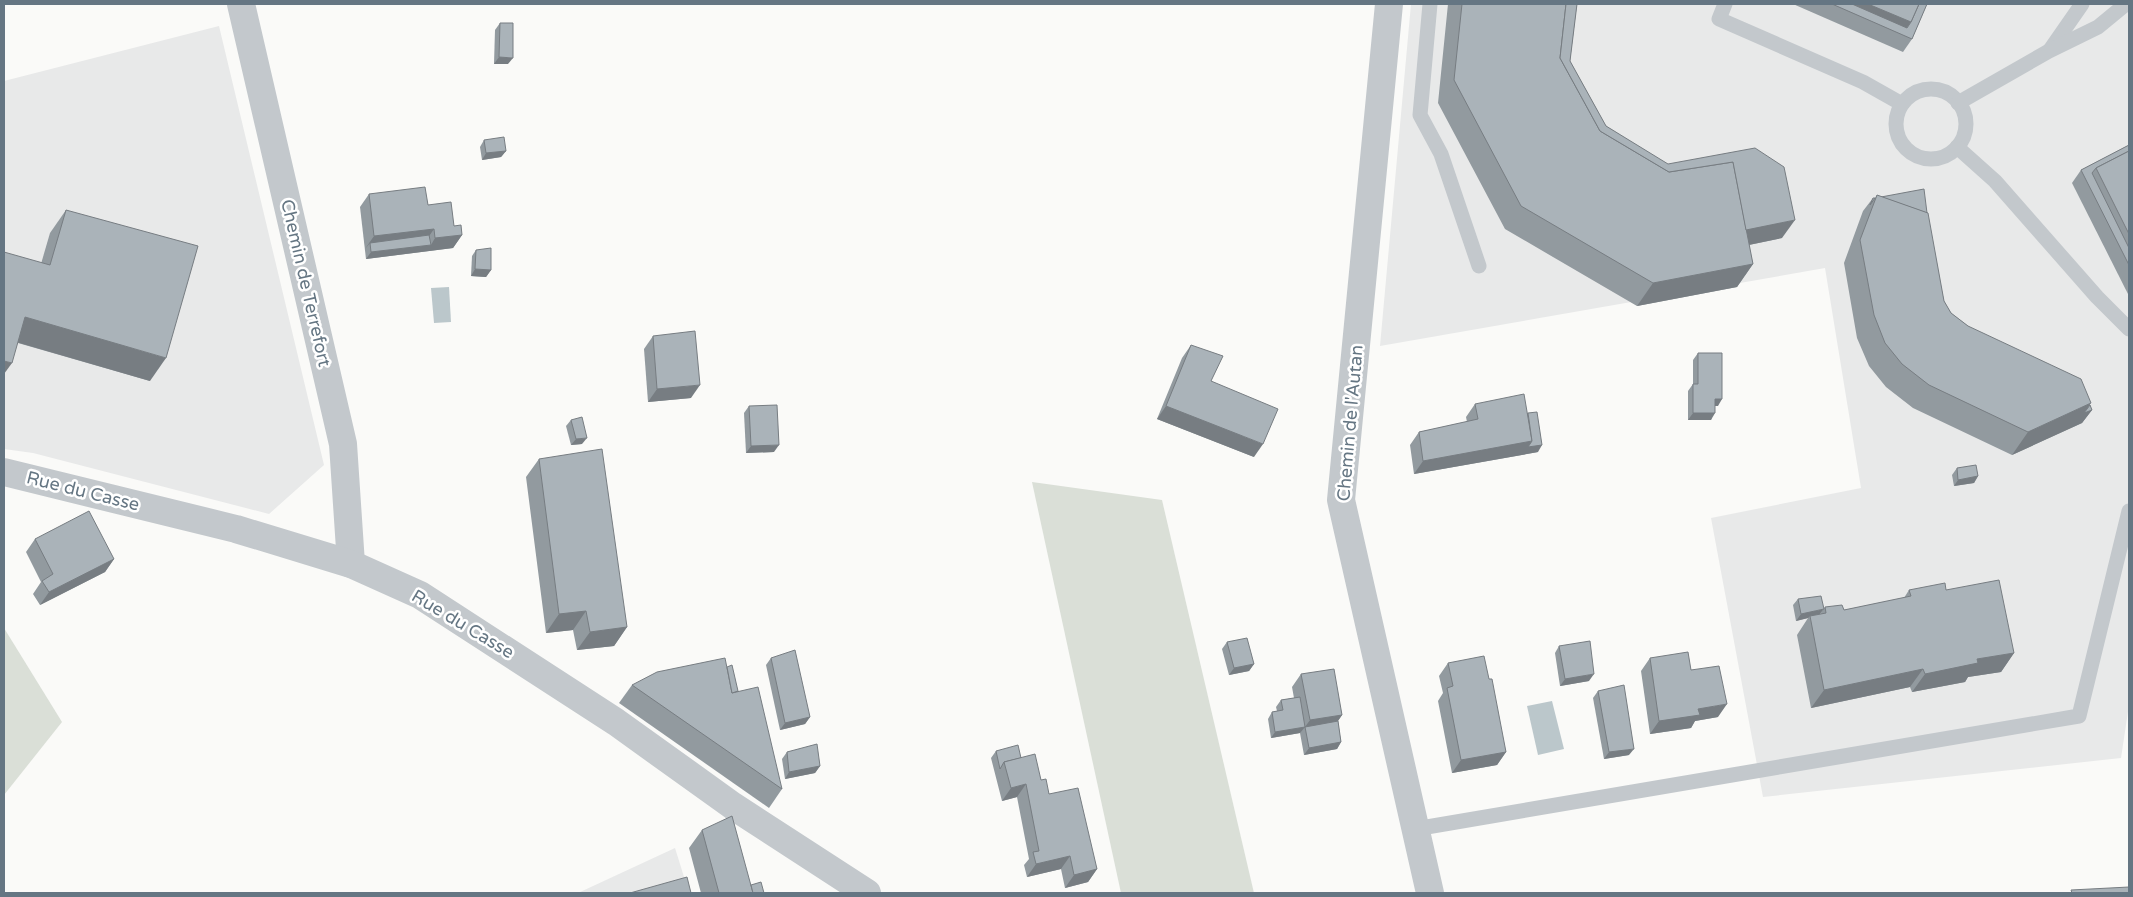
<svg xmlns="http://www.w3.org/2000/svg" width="2133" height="897" viewBox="0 0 2133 897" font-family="'Varela Round',sans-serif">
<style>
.built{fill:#e8e9e9}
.green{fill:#dadfd7}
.water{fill:#bbc7cb}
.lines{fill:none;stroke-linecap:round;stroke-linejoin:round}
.lane{stroke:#c3c8cc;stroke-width:15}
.street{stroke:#c3c8cc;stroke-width:28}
.wall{fill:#929a9f}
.shaded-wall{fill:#777d82}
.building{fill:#aab3b9;stroke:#777d82}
.labels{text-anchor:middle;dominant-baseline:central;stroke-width:5;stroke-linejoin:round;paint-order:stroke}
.street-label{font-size:18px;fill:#657683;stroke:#fff}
</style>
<rect width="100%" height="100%" fill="#fafaf8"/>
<g class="built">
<path d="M1411,4H2129V705L2121,758L1763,797L1711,518L1861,488L1825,268L1380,346Z"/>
<path d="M219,26L324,465L269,514L33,453L4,449V81Z"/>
<path d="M675,848L689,893H578Z"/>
</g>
<g class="green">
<path d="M1032,482L1162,500L1254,893H1121Z"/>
<path d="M4,628L62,722L4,795Z"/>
</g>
<g class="water">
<path d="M449,287L451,322L434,323L431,288Z"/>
<path d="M1552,701L1564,749L1538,755L1527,706Z"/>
</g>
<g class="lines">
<g class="lane">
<path d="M1430,4L1420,115L1441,154L1479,266"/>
<path d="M1725,4L1719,19L1863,82L1902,104"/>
<path d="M2050,50L2082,4"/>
<circle cx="1931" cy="124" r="35"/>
<path d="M1958,103L2049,51L2098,27L2126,4"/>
<path d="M1957,147L1995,181L2097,297L2129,329"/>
<path d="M1415,829L2079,716L2129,511"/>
</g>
<g class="street">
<path d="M241,4L343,444L351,564"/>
<path d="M1389,4L1341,500L1430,893"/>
<path d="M4,472L236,529L351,564L420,595L616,722L733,806L867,893"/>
</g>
</g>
<g class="wall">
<path d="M1448,4H1577L1570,61L1606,126L1782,238L1749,245L1753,264L1737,287L1637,306L1505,229L1438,103Z"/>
<path d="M1793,4H1927L1912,39L1903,52Z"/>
<path d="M500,23L508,64H494L495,30Z"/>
<path d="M484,140L506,151L501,157L482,160L480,147Z"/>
<path d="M2129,145V294H2128L2072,183L2081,170Z"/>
<path d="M369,194L428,205L454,226L462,235L453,248L366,259L360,207Z"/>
<path d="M1877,195L1927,213L1944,301L1951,313L1968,326L2090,405L2092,410L2082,423L2012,455L1913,408L1886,387L1869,366L1857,338L1844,263L1863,211L1873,198H1875Z"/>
<path d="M66,210L150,381L18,343L50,233Z"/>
<path d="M476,250L491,270L486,277L471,276L472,256Z"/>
<path d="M653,336L691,398L648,402L644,349Z"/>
<path d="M1191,345L1211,381L1254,457L1157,419L1182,358Z"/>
<path d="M1698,353L1718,406H1715L1711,420H1688V391L1693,384V360Z"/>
<path d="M1475,404L1528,413L1538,452L1414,474L1410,445L1419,432L1467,422L1466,417Z"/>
<path d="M749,406L774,452L746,453L744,413Z"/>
<path d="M571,420L582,444L571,445L566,426Z"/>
<path d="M539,459L627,627L614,646L577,650L573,630L546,633L526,477Z"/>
<path d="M1957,468L1978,476L1974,483L1954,486L1952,475Z"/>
<path d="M35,539L114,559L105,572L40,605L33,594L41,582L26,552Z"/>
<path d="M1909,590H1946L2014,653L2001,672L1968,677L1965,682L1912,692L1910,687L1811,708L1797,635L1808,618L1796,621L1793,605L1798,599L1820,614L1825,607L1844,610L1904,598Z"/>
<path d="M1227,642L1254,664L1249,671L1229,675L1222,649Z"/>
<path d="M1559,646L1589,681L1560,686L1555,653Z"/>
<path d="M771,658L810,717L805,724L780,730L766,665Z"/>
<path d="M1650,658L1691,670L1718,717L1695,721L1691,728L1650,734L1641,671Z"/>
<path d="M1448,663L1506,752L1497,765L1452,773L1438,701L1443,693L1439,676Z"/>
<path d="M1301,674L1342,715L1338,721L1341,742L1337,749L1304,755L1300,733L1271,738L1268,719L1272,712L1277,711L1276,707L1281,700L1294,698L1292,687Z"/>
<path d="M632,685L738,691L782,789L769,808L619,703Z"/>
<path d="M1598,691L1629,755L1604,759L1593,698Z"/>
<path d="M996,751L1020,758L1041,780L1049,794L1097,869L1088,882L1065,888L1061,869L1027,877L1024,865L1029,859L1017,797L1002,801L991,758Z"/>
<path d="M787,752L820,766L815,773L785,779L782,759Z"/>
<path d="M702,830L751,885L764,893H701L689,848Z"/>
</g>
<g class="shaded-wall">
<path d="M1832,4H1868L1911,22L1902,34Z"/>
<path d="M499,57L513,58L508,64H494Z"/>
<path d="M506,151L501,157L482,160L486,153Z"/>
<path d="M1795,220L1782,238L1729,249L1742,230Z"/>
<path d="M434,229L425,242L370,243L365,249L374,236Z"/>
<path d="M462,235L453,248L366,259L371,252L431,245L435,238Z"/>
<path d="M1753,264L1737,287L1637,306L1653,283Z"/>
<path d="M475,269L491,270L486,277L471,276Z"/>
<path d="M25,317L166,358L150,381L9,340Z"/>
<path d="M4,361L12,363L4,374Z"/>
<path d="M700,385L691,398L648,402L657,389Z"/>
<path d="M1715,399H1722L1718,406H1710Z"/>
<path d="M2091,403L2084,413L2092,410L2082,423L2012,455L2028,432Z"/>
<path d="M1166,406L1263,444L1254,457L1157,419Z"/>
<path d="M1693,413H1715L1711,420H1688Z"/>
<path d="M587,438L582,444L571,445L576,439Z"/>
<path d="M1532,441L1542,445L1538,452L1414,474L1423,461Z"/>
<path d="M779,445L774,452L746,453L751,446Z"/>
<path d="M1978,476L1974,483L1954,486L1958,480Z"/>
<path d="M114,559L105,572L40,605L49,592Z"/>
<path d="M1824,609L1819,615L1810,616L1808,618L1796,621L1801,614Z"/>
<path d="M586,611L573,630L546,633L559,614Z"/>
<path d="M627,627L614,646L577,650L590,632Z"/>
<path d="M2014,653L2001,672L1968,677L1965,682L1912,692L1925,674L1977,659Z"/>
<path d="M1254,664L1249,671L1229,675L1234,668Z"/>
<path d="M1923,669L1910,687L1811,708L1824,690Z"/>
<path d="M1594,674L1589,681L1560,686L1565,679Z"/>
<path d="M1727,704L1718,717L1695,721L1691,728L1650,734L1659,721L1698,709Z"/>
<path d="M1342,715L1333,728L1305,727L1310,720Z"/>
<path d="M810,717L805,724L780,730L785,723Z"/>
<path d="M1305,727L1300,733L1271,738L1275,732Z"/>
<path d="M1341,742L1337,749L1304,755L1309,748Z"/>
<path d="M1634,749L1629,755L1604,759L1609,752Z"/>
<path d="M1506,752L1497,765L1452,773L1461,760Z"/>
<path d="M820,766L815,773L785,779L789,772Z"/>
<path d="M1026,784L1017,797L1002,801L1011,788Z"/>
<path d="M1070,856L1061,869L1027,877L1036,864Z"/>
<path d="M1097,869L1088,882L1065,888L1074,875Z"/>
</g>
<g class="building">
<path d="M1462,4H1566L1560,58L1600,131L1669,172L1733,162L1753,264L1653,283L1521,206L1454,80Z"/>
<path d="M1566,4H1577L1570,61L1606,126L1668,164L1755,148L1784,167L1795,220L1746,230L1733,162L1669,172L1600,131L1560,58Z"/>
<path d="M1832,4H1852L1907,28L1911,22L1919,4H1927L1912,39Z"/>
<path d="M1868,4H1919L1911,22Z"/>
<path d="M500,23H513V58L499,57Z"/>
<path d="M504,137L506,151L486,153L484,140Z"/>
<path d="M2129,145V151L2096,168L2092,173L2129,248V265L2081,170Z"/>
<path d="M2129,151V234L2096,168Z"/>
<path d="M425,187L428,205L451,202L454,226L461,225L462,235L435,238L434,229L374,236L369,194Z"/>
<path d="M1924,189L1927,213L1881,197Z"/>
<path d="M1877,195L1928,213L1944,301L1951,313L1968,326L2081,379L2091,403L2028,432L1929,385L1902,364L1885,343L1874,315L1860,240Z"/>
<path d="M1873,198H1875L1870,205Z"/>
<path d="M66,210L198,246L166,358L25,317L12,363L4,361V252L50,265Z"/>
<path d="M429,235L431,245L371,252L370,243Z"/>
<path d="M491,248V270L475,269L476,250Z"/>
<path d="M695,331L700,385L657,389L653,336Z"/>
<path d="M1191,345L1223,356L1211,381L1278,409L1263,444L1166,406Z"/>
<path d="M1698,353H1722V399H1715V413H1693V384H1698Z"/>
<path d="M1524,394L1532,441L1423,461L1419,432L1478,419L1475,404Z"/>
<path d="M777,405L779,445L751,446L749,406Z"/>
<path d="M2090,405L2092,410L2084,413Z"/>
<path d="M1537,412L1542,445L1528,447L1532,441L1528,413Z"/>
<path d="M582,417L587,438L576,439L571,420Z"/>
<path d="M602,449L627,627L590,632L586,611L559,614L539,459Z"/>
<path d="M1976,465L1978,476L1958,480L1957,468Z"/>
<path d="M89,511L114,559L49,592L42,581L53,574L35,539Z"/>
<path d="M1999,580L2014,653L1977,659L1978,663L1925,674L1923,669L1824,690L1810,616L1826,613L1825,607L1842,605L1844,610L1911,596L1909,590L1945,583L1946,590Z"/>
<path d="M1821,596L1824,609L1801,614L1798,599Z"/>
<path d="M1247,638L1254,664L1234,668L1227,642Z"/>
<path d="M1590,641L1594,674L1565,679L1559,646Z"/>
<path d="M795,650L810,717L785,723L771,658Z"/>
<path d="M1688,652L1691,670L1719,666L1727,704L1698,709L1700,715L1659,721L1650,658Z"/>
<path d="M1484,656L1489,679H1492L1506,752L1461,760L1447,688L1453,686L1448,663Z"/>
<path d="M725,658L732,693L758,687L782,789L632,685L657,672Z"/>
<path d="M732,665L738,691L732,693L727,667Z"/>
<path d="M1334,669L1342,715L1310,720L1301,674Z"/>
<path d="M1624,685L1634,749L1609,752L1598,691Z"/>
<path d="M1300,697L1305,727L1338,721L1341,742L1309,748L1305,727L1275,732L1272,712L1283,710L1281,700Z"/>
<path d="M817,744L820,766L789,772L787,752Z"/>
<path d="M1018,745L1021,758L1004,762L1000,769L996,751Z"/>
<path d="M1035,754L1041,780L1046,779L1049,794L1078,788L1097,869L1074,875L1070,856L1036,864L1033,852L1039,851L1026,784L1011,788L1004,762Z"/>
<path d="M732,816L753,893H719L702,830Z"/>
<path d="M687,877L691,893H630Z"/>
<path d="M761,882L764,893H753L751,885Z"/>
<path d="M2129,887V893H2072L2071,890Z"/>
</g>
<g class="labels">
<g class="street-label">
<text transform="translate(306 283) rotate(77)">Chemin de Terrefort</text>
<text transform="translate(1350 423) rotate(-85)">Chemin de l'Autan</text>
<text transform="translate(83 491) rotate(14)">Rue du Casse</text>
<text transform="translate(463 624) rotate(31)">Rue du Casse</text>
</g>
</g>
<rect width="2133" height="897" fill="none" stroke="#657683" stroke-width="10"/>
</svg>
